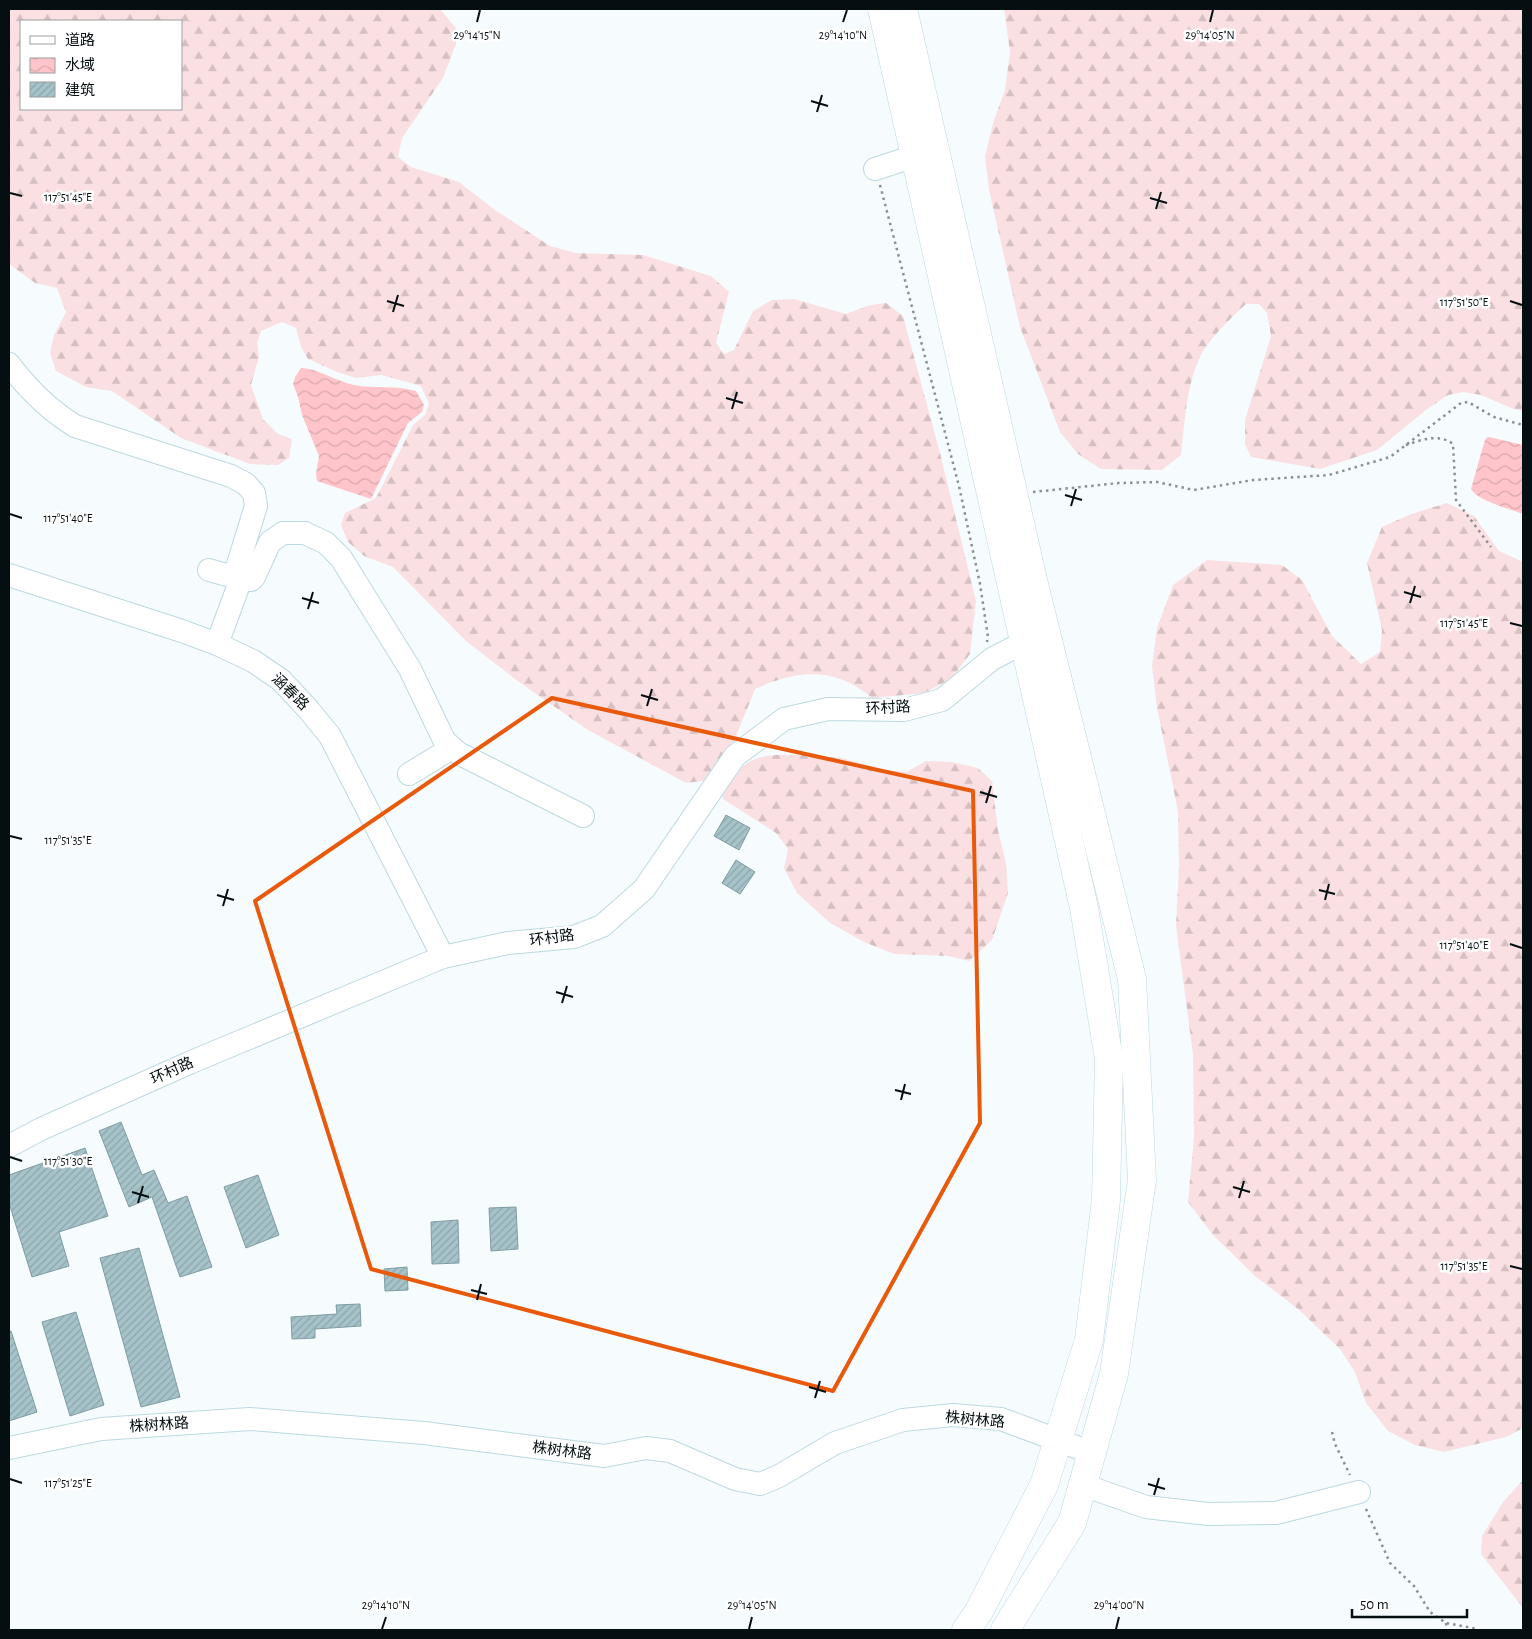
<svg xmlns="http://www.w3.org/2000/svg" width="1532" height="1639" viewBox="0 0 1532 1639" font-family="'Alegreya Sans','Noto Sans SC',sans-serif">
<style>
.forest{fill:url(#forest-firs);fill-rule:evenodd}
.water{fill:url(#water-waves)}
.building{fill:url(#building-hatch);stroke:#7f9ca2}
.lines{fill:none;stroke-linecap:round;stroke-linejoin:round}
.minor-casing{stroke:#bbd9e0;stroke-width:24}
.major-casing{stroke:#bbd9e0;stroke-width:29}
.path{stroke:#899192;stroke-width:2.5;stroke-dasharray:2.5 4;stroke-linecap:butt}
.minor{stroke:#fff;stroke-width:22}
.major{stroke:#fff;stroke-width:28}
.marked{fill:none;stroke:#e8590c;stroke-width:4;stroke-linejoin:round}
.ticks{fill:none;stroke:#050f11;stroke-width:2}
.labels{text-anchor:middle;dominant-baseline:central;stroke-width:5;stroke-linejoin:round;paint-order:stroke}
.street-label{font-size:15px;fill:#050f11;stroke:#fff}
.ticks-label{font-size:12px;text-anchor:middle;fill:#050f11;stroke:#fff;stroke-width:5;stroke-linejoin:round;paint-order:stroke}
</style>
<defs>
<pattern id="forest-firs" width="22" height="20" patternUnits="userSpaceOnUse" patternTransform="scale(1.25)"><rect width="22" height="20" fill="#fae0e2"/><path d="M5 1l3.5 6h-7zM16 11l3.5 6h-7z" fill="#d5bfc1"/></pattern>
<pattern id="water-waves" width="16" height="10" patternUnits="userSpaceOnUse" patternTransform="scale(1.25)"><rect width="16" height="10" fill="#ffc5ca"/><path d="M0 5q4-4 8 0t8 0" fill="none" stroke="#d9a8ac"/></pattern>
<pattern id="building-hatch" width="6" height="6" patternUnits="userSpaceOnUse" patternTransform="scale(1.25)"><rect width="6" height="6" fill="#a5c3c9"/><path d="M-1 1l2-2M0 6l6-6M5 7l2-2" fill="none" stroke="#8da6ac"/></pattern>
</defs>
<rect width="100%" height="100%" fill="#f6fcfd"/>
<g class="forest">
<path d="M9,9H440L460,33L443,78L402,138L398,157L411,167L459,182L495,210L550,246L576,253L643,255L711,276L729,292L716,343L724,354L734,350L753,311L772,300L794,299L846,314L870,305L886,303L903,316L940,453L976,601L970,654L951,679L924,693L872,698C834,666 798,670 755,689L735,739L713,771L703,781L686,783L588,730L519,682L466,641L393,567L364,556L348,542L341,525L345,513L376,498L413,425L425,415L429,404L421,386L381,375L356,378L337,372L308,359L301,347L296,328L282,322L261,331L257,343L259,357L251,385L263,419L278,434L292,439L289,458L278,465L250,464L181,438L112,391L86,387L56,371L50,353L54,335L66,312L57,288L35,283L9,264ZM21,21H181V109H21Z"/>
<path d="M1004,9H1523V411L1511,408L1481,395L1463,392L1448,395L1426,410L1377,450L1320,469L1251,457L1245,444V420L1271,336L1267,313L1259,304H1246C1232,317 1211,337 1202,353C1186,384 1185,421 1181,455L1162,470L1101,469L1078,454L1060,432L1020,327L989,190L985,156L994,120L1005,90L1010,52Z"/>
<path d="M1447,503L1474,516L1499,551L1523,562V1428L1506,1437L1444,1452L1415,1445L1388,1431L1366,1403L1355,1372L1340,1349L1298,1309L1255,1276L1213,1235L1188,1202L1194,1136L1193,1055L1176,926L1179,866L1178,811L1157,708L1152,666L1157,628L1173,585L1207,560L1282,565L1302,580L1332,636L1361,664L1380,652L1382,630L1367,563L1382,527L1411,514Z"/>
<path d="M802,755L842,758L884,770L906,772L926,761L952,762L978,768L992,781L998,830L1006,863L1008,893L992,940L969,961L948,956L894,954L864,942L830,923L797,893L784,868L788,849L776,833L723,799L722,793C728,785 732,776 739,770C756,752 780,755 802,755Z"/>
<path d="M1523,1480V1608L1481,1554L1482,1536L1503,1502Z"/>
</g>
<g class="water">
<path d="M301,368C319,369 336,381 354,385C374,389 396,385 416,391L424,405L422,412L408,423L371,499L317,481L316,474L319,456L302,415L298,397L293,384L295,377Z"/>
<path d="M1489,437L1523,445V514C1510,509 1478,501 1471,489L1484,443L1486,438Z"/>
</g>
<g class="building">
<path d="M726,815L750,828L739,850L714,836Z"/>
<path d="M736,860L755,872L740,894L722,883Z"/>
<path d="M121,1122L142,1175L154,1170L168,1203L187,1196L212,1267L180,1277L152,1197L129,1207L99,1131Z"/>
<path d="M85,1148L108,1216L59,1232L69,1266L32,1277L9,1203V1175Z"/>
<path d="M258,1175L279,1235L246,1248L224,1187Z"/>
<path d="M516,1207L518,1249L491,1251L489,1208Z"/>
<path d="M458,1220L459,1263L432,1264L431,1222Z"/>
<path d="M139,1248L180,1397L141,1407L100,1258Z"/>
<path d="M407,1267L408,1290L385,1291L384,1269Z"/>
<path d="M360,1304L361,1326L315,1329V1338L292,1339L291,1317L337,1314L336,1305Z"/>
<path d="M76,1312L104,1405L70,1416L42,1322Z"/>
<path d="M11,1331L37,1412L9,1421V1332Z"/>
</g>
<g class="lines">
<defs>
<g id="minor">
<path d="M875,169L915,156"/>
<path d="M9,364C27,388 49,410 75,426L231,476L246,484L254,493L256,506L234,577"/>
<path d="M209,570L241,579L251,580L254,577L270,542L283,533H305L326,543L341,558L410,669L444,740L450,746L458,753L583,816"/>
<path d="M9,575L182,631L217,644L253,661L281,680L308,709L330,736L443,957"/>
<path d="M217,644L241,579"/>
<path d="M409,774L452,748"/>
<path d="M9,1146L41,1129L189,1063L443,957L508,943L574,937L602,926L644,889L735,756L784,719L828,709L904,710L942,700L992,659L1013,648L1039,640"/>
<path d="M9,1448L101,1429L250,1419L424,1433L604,1456L646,1448L670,1451L735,1479L760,1484L779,1476L835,1443L903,1420L953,1415L1001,1419L1092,1453"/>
<path d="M1083,1485L1146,1507L1208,1514L1276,1513L1359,1492"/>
</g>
<g id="major">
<path d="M882,9L1084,908L1109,1059L1106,1200L1089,1340L1044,1485L978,1613L966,1630"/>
<path d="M903,9L1033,580L1132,979L1142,1180L1114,1374L1072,1523L1005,1630"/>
</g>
</defs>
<use href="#minor" class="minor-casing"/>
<use href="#major" class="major-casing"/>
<g class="path">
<path d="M880,185L959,486L980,584L988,637L987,642"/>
<path d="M1406,445C1421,440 1439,433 1453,444L1456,500L1491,547"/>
<path d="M1033,492L1119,483L1157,482L1194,490L1253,480L1329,475L1390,457L1461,403L1468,402L1494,417L1523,425"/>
<path d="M1332,1432L1335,1444L1350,1475"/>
<path d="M1366,1509L1390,1563L1414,1586L1430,1612L1446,1623L1473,1628L1476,1630"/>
<path d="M1446,1623L1447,1630"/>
</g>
<use href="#minor" class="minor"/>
<use href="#major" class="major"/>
</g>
<path class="marked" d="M552,698L973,791L980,1123L833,1391L371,1269L255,901Z"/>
<path class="ticks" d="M477,22L480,10M843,22L847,10M1210,22L1213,10M811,101L828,106M817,112L822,95M10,193L22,196M1150,198L1167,203M1156,209L1161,192M387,301L404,306M1510,301L1522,305M393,312L398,295M726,398L743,403M732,409L737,392M1065,495L1082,500M1071,506L1076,489M10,514L22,518M1404,592L1421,597M302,598L319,603M1410,603L1415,586M308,609L313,592M1510,623L1522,626M641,695L658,700M647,706L652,689M980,792L997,797M986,803L991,786M10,836L22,839M1319,890L1335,894M217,895L234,900M1325,900L1329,884M223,906L228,889M1510,944L1522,948M556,992L573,997M562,1003L567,986M895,1090L911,1094M901,1100L905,1084M10,1157L22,1161M1233,1187L1250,1192M132,1192L149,1197M1239,1198L1244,1181M138,1203L143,1186M1510,1266L1522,1269M471,1290L487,1294M477,1300L481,1284M809,1387L826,1392M815,1398L820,1381M10,1479L22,1483M1148,1484L1165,1489M1154,1495L1159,1478M382,1629L386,1617M749,1629L752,1617M1116,1629L1119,1617"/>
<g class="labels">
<g class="street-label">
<text transform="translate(290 692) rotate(44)">涵春路</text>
<text transform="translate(888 708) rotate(-3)">环村路</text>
<text transform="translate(552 938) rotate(-8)">环村路</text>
<text transform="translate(172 1071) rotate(-24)">环村路</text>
<text transform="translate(975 1420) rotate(5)">株树林路</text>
<text transform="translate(159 1425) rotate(-4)">株树林路</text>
<text transform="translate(562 1451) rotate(7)">株树林路</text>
</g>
</g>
<g class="ticks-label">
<text x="477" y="39">29°14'15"N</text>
<text x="843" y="39">29°14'10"N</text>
<text x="1210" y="39">29°14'05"N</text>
<text x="68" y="201">117°51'45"E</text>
<text x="1464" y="306">117°51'50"E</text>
<text x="68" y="522">117°51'40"E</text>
<text x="1464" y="627">117°51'45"E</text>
<text x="68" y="844">117°51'35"E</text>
<text x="1464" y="949">117°51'40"E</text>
<text x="68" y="1165">117°51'30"E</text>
<text x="1464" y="1270">117°51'35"E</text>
<text x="68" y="1487">117°51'25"E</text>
<text x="386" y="1609">29°14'10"N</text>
<text x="752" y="1609">29°14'05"N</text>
<text x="1119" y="1609">29°14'00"N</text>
</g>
<rect width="1532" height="1639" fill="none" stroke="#050f11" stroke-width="20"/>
<rect x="20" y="20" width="162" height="90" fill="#ffffff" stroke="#9b9fa0"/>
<rect x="30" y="36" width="25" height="8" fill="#ffffff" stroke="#9b9fa0"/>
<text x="65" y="45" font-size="15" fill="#050f11">道路</text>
<rect x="30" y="58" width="25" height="15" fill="url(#water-waves)" stroke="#9b9fa0"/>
<text x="65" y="70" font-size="15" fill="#050f11">水域</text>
<rect x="30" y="82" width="25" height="15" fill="url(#building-hatch)" stroke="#9b9fa0"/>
<text x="65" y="95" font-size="15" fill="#050f11">建筑</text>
<path d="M1352 1609v8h115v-8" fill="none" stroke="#050f11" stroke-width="2.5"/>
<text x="1360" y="1609" font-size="15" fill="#050f11" stroke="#ffffff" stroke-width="4" paint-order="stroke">50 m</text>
</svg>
